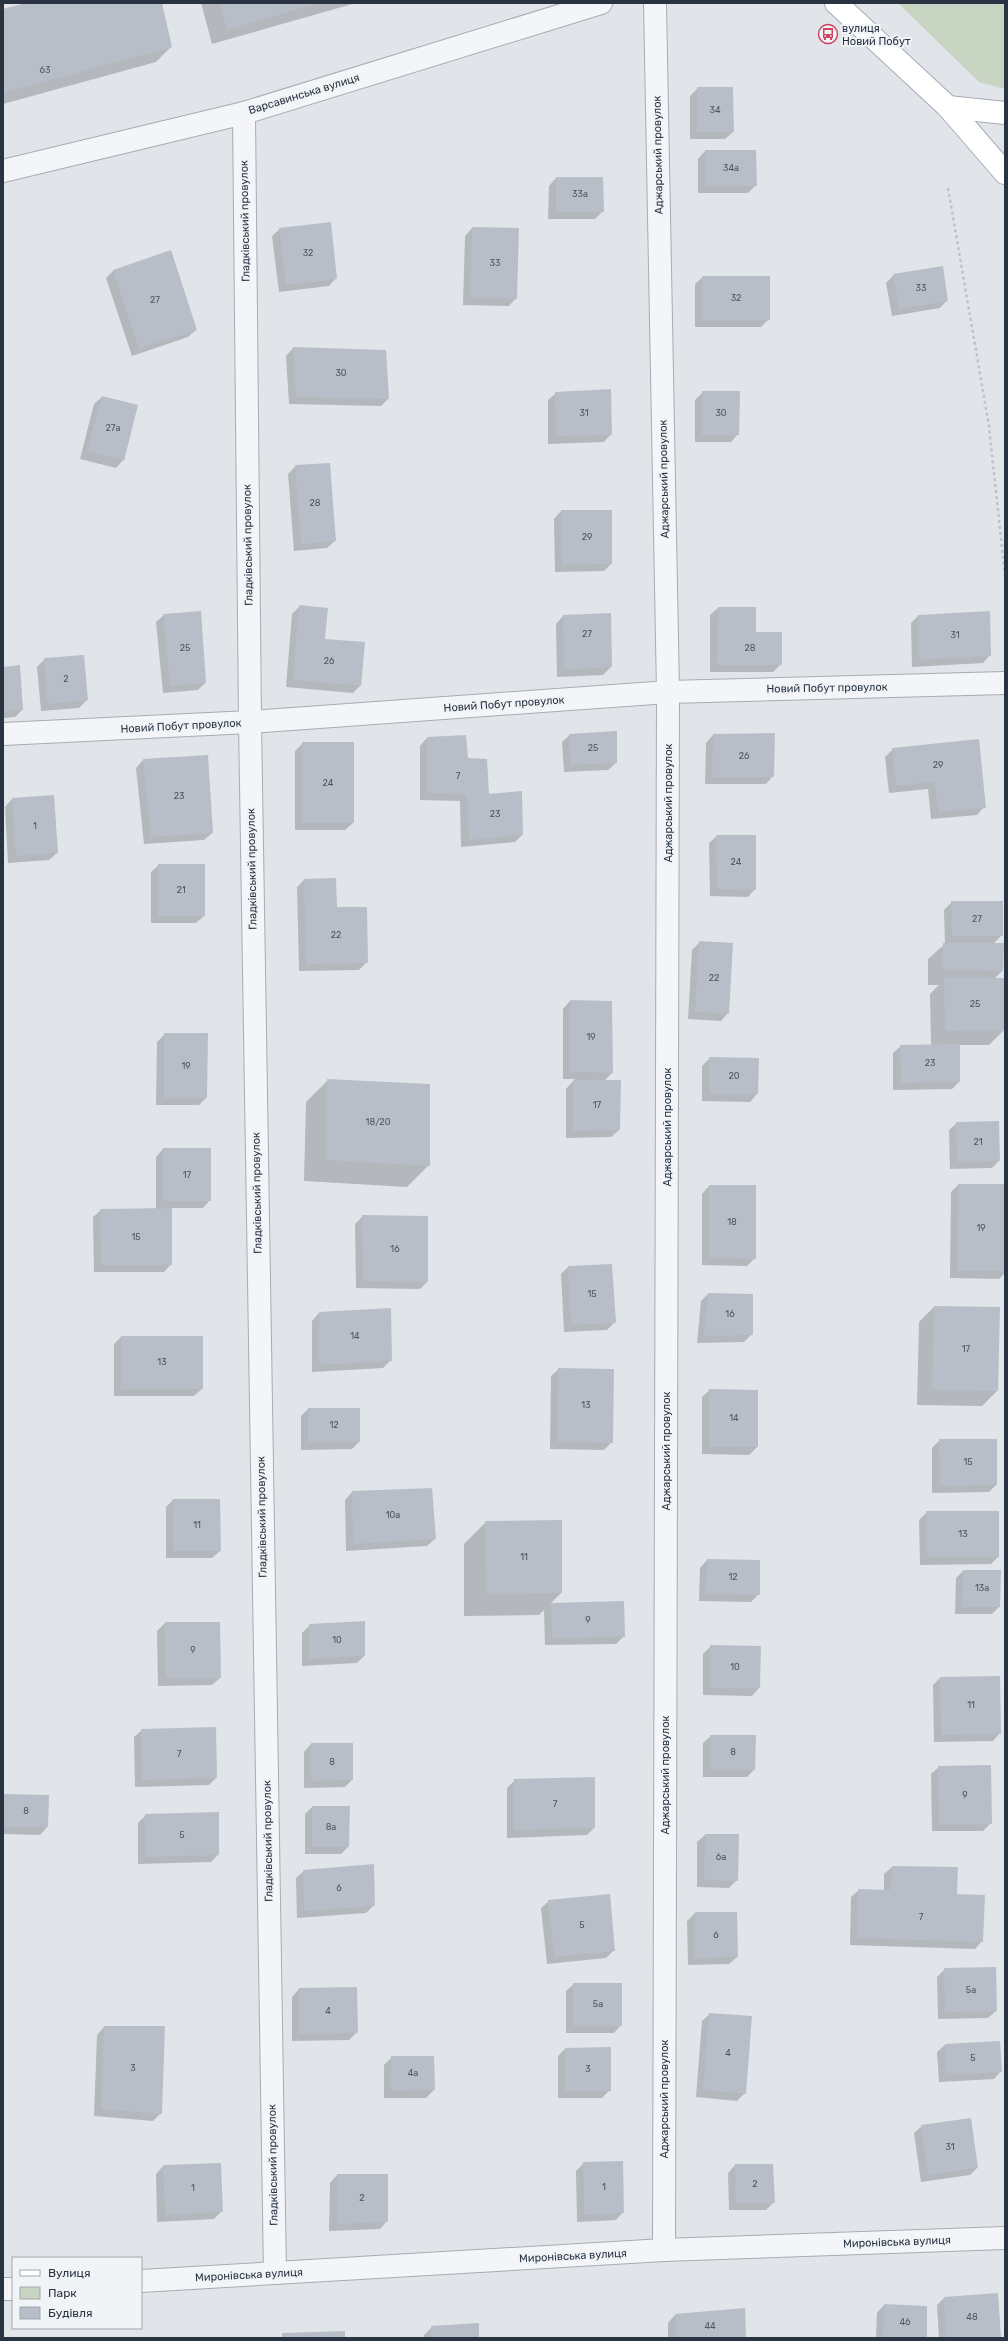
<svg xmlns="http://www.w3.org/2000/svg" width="1008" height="2341" viewBox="0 0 1008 2341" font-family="Rubik,sans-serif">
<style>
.green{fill:#c7d4c2}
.shadow{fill:#0003}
.building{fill:#b8bec7}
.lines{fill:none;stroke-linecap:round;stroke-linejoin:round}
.minor-casing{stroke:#a6acb4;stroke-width:24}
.secondary-casing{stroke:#a6acb4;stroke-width:24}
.path{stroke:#bfc3c9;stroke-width:2.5;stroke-dasharray:3 3;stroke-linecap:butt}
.minor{stroke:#f4f5f8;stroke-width:22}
.secondary{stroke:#fff;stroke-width:22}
.labels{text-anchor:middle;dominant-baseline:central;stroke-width:4;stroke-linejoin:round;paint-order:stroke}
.number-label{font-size:9px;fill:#4d5663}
.poi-label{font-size:11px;fill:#293342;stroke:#f1f4f7;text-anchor:start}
.street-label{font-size:11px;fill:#293342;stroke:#f1f4f7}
</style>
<rect width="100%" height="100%" fill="#e1e5ea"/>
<path class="green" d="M898,3H1005V89L979,82Z"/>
<g class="shadow">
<path d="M30,3H161L171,47L156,62L3,104V10Z"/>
<path d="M201,3H356L212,44Z"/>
<path d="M698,88L733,132L725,139H690V96Z"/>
<path d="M705,151L756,185L748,193H698V159Z"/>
<path d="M556,178L603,211L595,219H548L549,186Z"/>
<path d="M472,228L516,298L509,306L463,305L465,236Z"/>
<path d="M280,229L336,278L329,286L279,292L272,236Z"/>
<path d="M113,271L196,330L188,337L132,356L106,278Z"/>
<path d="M894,275L947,300L940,308L892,316L886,283Z"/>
<path d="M703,277L769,319L761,327H695V284Z"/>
<path d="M293,348L388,399L381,406L289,404L286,356Z"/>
<path d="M703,392L738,434L731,442H695V400Z"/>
<path d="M556,393L611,434L604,442L548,444V400Z"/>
<path d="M102,397L123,460L116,468L80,459L94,404Z"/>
<path d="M296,466L335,541L327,548L294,551L288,474Z"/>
<path d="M561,511L611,564L604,571L555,572L554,519Z"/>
<path d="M299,607L360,686L353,693L286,687L292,614Z"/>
<path d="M718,608L755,633L781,664L773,672H710V615Z"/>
<path d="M610,614L611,667L603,675L557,677L556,624L563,616Z"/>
<path d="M164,615L205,683L198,690L163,693L156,622Z"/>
<path d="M918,616L990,655L983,663L912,667L911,623Z"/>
<path d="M45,659L87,700L79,708L41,711L37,667Z"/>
<path d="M3,668L22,710L15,717L3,718Z"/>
<path d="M570,735L616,763L608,770L564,772L562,742Z"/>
<path d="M713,735L773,776L766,784H705L706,743Z"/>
<path d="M427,738L467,759L488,795L522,835L515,842L461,847L460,801L420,800V746Z"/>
<path d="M302,744L353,823L345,830H295V751Z"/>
<path d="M893,749L984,807L977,815L931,819L928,789L889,793L885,757Z"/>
<path d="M143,760L212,833L204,840L144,844L136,768Z"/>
<path d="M12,799L57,853L49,860L8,863L5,807Z"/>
<path d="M717,836L755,889L748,897L710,896L709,843Z"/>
<path d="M159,865L204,916L196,923H151V872Z"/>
<path d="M304,880L336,908L367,962L359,970L299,971L297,887Z"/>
<path d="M952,902L1002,935L993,944L1002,971L994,979L1004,1030L989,1045H959V1082L952,1089L893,1090V1053L901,1046L931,1045L930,994L939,985H928V959L945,944L944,910Z"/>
<path d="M700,942L728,1013L721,1021L688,1019L692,950Z"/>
<path d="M570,1001L612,1073L604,1081L619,1130L611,1137L566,1138V1089L575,1079H563V1009Z"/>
<path d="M165,1034L206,1098L199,1105H156L157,1042Z"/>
<path d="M710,1058L758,1059L757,1094L750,1102L702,1101V1066Z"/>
<path d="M328,1080L429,1165L407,1187L304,1181L306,1102Z"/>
<path d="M957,1123L999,1161L992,1168L950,1169L949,1130Z"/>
<path d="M163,1149L210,1200L203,1208H171V1264L164,1272H94L93,1217L101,1210L156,1209V1157Z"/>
<path d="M958,1185H1005V1273L999,1279L950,1278L951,1192Z"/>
<path d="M709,1186L755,1258L747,1266L702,1265V1194Z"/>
<path d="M363,1216L427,1282L420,1289L356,1288L355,1224Z"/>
<path d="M568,1267L615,1322L607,1330L564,1332L561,1274Z"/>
<path d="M708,1294L752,1334L744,1342L697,1343L701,1301Z"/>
<path d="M934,1307L997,1391L982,1406L917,1405L919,1322Z"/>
<path d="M319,1313L391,1360L383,1368L312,1372V1321Z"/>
<path d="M121,1337L202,1389L194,1396H114V1344Z"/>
<path d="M559,1369L612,1442L604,1450L550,1449L551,1376Z"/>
<path d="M710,1390L757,1391V1447L749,1455L702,1454V1397Z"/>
<path d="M308,1409L359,1442L352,1449L301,1450V1416Z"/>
<path d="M940,1440L996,1485L989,1492L932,1493V1448Z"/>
<path d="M352,1492L435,1539L427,1546L346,1551L345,1500Z"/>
<path d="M173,1500L220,1551L212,1558H166V1507Z"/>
<path d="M927,1512L998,1557L991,1564L920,1565L919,1520Z"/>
<path d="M561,1521V1593L550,1604L623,1602V1637L616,1644L545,1645L544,1610L539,1615L464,1616V1544L486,1522Z"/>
<path d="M707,1560L759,1594L751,1602L699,1601L700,1568Z"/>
<path d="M963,1571L999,1607L992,1614H955L956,1578Z"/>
<path d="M165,1623H219L220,1678L212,1685L158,1686L157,1631Z"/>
<path d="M310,1625L364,1656L357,1663L302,1666V1633Z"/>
<path d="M711,1646L759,1688L752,1696L703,1695V1654Z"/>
<path d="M940,1678L1000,1733L993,1741L934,1742L933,1685Z"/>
<path d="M142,1730L216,1778L209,1785L135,1787L134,1737Z"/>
<path d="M711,1736L754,1770L747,1777H703V1743Z"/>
<path d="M311,1744L352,1780L345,1787L304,1788V1752Z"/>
<path d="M939,1767L991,1823L983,1831H932L931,1774Z"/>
<path d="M515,1780L594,1828L587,1835L507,1838V1788Z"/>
<path d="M3,1795L48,1796L47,1827L40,1835L3,1834Z"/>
<path d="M312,1807L348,1847L341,1854H305V1814Z"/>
<path d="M146,1815L218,1855L211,1862L138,1864V1823Z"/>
<path d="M705,1835H738L737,1880L729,1888L697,1887V1842Z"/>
<path d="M892,1867L956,1895L982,1941L975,1949L850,1945L851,1897L859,1890H884V1874Z"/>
<path d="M304,1871L374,1905L366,1913L297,1918L296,1878Z"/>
<path d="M549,1901L614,1950L606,1958L547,1964L541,1908Z"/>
<path d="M695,1913H736L737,1957L729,1964L688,1965L687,1921Z"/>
<path d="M945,1969L996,2011L988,2018L938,2019L937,1977Z"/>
<path d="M574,1984L621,2025L614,2033H566V1991Z"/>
<path d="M299,1989L356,2033L349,2040L292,2041V1997Z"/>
<path d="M710,2014L745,2093L737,2101L696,2097L702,2021Z"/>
<path d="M104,2027L161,2113L153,2121L94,2116L97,2035Z"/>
<path d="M999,2042L1001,2071L994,2079L939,2082L937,2052L945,2045Z"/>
<path d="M565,2049L610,2090L602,2098H558V2056Z"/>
<path d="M392,2057L434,2090L426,2098H384V2065Z"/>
<path d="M922,2126L977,2168L970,2175L921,2182L914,2133Z"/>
<path d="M584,2163L623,2212L616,2220L577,2222L576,2171Z"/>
<path d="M735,2165L774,2202L766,2210H729L728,2173Z"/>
<path d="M163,2166L222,2211L214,2219L157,2222L156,2174Z"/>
<path d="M337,2175L387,2221L380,2229L329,2231L330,2183Z"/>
<path d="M944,2298L1000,2338H939L937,2305Z"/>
<path d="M884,2305L926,2338H876L877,2313Z"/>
<path d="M675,2315L745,2338H668V2323Z"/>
<path d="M432,2327L478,2338H424V2335Z"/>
</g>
<g class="building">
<path d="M26,3H162L172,47L3,93V9Z"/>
<path d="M220,3H319L227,30Z"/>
<path d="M697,87H733L734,132H697Z"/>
<path d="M705,150H756L757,186H705Z"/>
<path d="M556,177H603L604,212H556Z"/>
<path d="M331,222L337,279L286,285L279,228Z"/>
<path d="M472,227L519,228L517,299L470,298Z"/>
<path d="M171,250L197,330L139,349L113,270Z"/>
<path d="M943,266L948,301L899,309L893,274Z"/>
<rect x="702" y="276" width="68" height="44"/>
<path d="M293,347L386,350L389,399L296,397Z"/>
<path d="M611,389L612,435L556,436L555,392Z"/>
<path d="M702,391H740L739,435H702Z"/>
<path d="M102,396L138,405L124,461L87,451Z"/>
<path d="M330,463L336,541L301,544L295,465Z"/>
<path d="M561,510H612V564L562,565Z"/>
<path d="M299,605L328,608L325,639L365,642L361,686L293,680Z"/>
<path d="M718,607H756V632H782V665H717Z"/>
<path d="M201,611L206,683L170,686L163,614Z"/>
<path d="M990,611L991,656L919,660L918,615Z"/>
<path d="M611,613L612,667L564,670L563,615Z"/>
<path d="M84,655L88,700L48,704L44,658Z"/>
<path d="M20,665L23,710L3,712V667Z"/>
<path d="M617,731V763L571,765L569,734Z"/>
<path d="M775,733L774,777H712L713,734Z"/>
<path d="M466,735L468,758L487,759L489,794L522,791L523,835L469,840L467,794L427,793V737Z"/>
<path d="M979,739L986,808L938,812L935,782L896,786L892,748Z"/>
<rect x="302" y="742" width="52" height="81"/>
<path d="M208,755L213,833L151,837L143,759Z"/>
<path d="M54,795L58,853L16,856L12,798Z"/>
<path d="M716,835H756V890L717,889Z"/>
<rect x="158" y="864" width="47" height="52"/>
<path d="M336,878L337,907H367L368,963L306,964L304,879Z"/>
<path d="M951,901H1003V936H952Z"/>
<path d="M699,941L733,943L729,1014L695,1012Z"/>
<path d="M943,943H1004L1003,971L943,970Z"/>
<path d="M944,978H1004L1005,1030L945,1031Z"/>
<path d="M570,1000L612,1001L613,1073L570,1072Z"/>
<path d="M164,1033H208L207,1098H164Z"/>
<path d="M960,1044V1082L901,1083L900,1045Z"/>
<path d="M709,1057L759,1058L758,1094H709Z"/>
<path d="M327,1079L430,1084V1166L326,1160Z"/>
<path d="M573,1080H621L620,1130L573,1131Z"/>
<path d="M999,1121L1000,1161L957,1162L956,1122Z"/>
<rect x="163" y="1148" width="48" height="53"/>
<path d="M958,1184H1005V1271H957Z"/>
<path d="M709,1185H756V1259L709,1258Z"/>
<path d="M172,1208V1265H101L100,1209Z"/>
<path d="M362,1215L428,1216V1282L363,1281Z"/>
<path d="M612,1264L616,1323L571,1325L568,1266Z"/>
<path d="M708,1293L753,1294V1335L704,1336Z"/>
<path d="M934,1306L1000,1307L998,1391L932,1390Z"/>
<path d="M391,1308L392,1361L319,1365V1312Z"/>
<rect x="121" y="1336" width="82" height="53"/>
<path d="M558,1368L614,1369L613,1443L557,1442Z"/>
<path d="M709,1389L758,1390V1447H709Z"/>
<rect x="308" y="1408" width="52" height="34"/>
<path d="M939,1439H997V1485L940,1486Z"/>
<path d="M432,1488L436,1539L353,1544L352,1491Z"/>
<path d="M173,1499H220L221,1551H173Z"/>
<path d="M926,1511H999V1557H927Z"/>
<path d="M562,1520V1593L486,1594L485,1521Z"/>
<path d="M707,1559L760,1560V1595L706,1594Z"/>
<path d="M963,1570H1001L1000,1607H962Z"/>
<path d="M624,1601L625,1637L552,1638L551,1603Z"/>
<path d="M365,1621V1656L309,1659V1624Z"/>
<path d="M165,1622H220L221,1678H165Z"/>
<path d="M710,1645L761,1646L760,1688H710Z"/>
<path d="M1000,1676L1001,1734L941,1735L940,1677Z"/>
<path d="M216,1727L217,1778L142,1780L141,1729Z"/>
<path d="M710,1735H756L755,1770H710Z"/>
<path d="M311,1743H353V1780L311,1781Z"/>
<path d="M991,1765L992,1824H939L938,1766Z"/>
<path d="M595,1777V1828L514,1830V1779Z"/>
<path d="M3,1794L49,1795L48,1827H3Z"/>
<path d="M312,1806H350L349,1847H312Z"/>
<path d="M219,1812V1855L145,1857V1814Z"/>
<path d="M705,1834H739L738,1881L704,1880Z"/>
<path d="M374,1864L375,1906L304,1911L303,1870Z"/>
<path d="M892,1866L958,1867L957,1894L985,1895L983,1942L857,1938L858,1889L891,1890Z"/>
<path d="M610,1894L615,1951L554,1957L548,1900Z"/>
<path d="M695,1912H737L738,1957L695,1958Z"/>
<path d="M996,1967L997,2011L945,2012L944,1968Z"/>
<rect x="573" y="1983" width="49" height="43"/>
<path d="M357,1987L358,2033L299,2034V1988Z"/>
<path d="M709,2013L752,2016L746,2094L703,2090Z"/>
<path d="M104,2026H165L162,2114L101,2109Z"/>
<path d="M1000,2041L1002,2072L946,2075L945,2044Z"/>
<path d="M611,2047V2091H565V2048Z"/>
<path d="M391,2056H434L435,2090L391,2091Z"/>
<path d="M971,2118L978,2168L928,2175L921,2125Z"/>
<path d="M623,2161L624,2213L584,2215L583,2162Z"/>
<path d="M221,2163L223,2212L165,2215L163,2165Z"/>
<path d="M735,2164H773L775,2203H736Z"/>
<path d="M337,2174H388V2222L337,2224Z"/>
<path d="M998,2293L1001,2338H946L944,2297Z"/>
<path d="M884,2304L927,2306V2338H883Z"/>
<path d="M745,2308L746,2338H676L675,2314Z"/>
<path d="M479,2323V2338H431V2326Z"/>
<path d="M345,2331V2338H282V2333Z"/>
</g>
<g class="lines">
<defs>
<g id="minor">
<path d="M655,3L668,692L664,2250"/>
<path d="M244,113L250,722L275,2273"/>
<path d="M3,171L244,113L601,3"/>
<path d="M3,734L250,722L668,692L1005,683"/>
<path d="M141,2281L664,2250L1005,2238"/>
<path d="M3,2289H13"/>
</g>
<g id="secondary">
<path d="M836,3L948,107L1005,173"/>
<path d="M948,107L1005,113"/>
</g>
</defs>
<use href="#minor" class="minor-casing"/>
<use href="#secondary" class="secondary-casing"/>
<path class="path" d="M948,188L989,426L1005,576"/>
<use href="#minor" class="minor"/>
<use href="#secondary" class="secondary"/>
</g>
<defs>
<symbol id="bus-ring" viewBox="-11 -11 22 22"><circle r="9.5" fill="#f1f4f7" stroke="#d04461" stroke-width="1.5"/><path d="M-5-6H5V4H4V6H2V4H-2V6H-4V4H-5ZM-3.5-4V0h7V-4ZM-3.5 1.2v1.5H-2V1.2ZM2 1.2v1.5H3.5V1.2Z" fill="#d04461"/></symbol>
</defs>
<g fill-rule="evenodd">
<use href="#bus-ring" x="817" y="23" width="22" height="22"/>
</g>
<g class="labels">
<g class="number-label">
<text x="45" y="70">63</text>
<text x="715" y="110">34</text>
<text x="731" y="168">34а</text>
<text x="580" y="194">33а</text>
<text x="308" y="253">32</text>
<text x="495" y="263">33</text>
<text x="921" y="288">33</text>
<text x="736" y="298">32</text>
<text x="155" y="300">27</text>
<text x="341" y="373">30</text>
<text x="584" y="413">31</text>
<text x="721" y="413">30</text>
<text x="113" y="428">27а</text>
<text x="315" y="503">28</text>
<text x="587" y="537">29</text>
<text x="587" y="634">27</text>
<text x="955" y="635">31</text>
<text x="185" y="648">25</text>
<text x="750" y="648">28</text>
<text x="329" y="661">26</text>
<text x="66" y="679">2</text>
<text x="593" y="748">25</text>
<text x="744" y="756">26</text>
<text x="938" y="765">29</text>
<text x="458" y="776">7</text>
<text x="328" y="783">24</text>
<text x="179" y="796">23</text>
<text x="495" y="814">23</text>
<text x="35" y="826">1</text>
<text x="736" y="862">24</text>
<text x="181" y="890">21</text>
<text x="977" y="919">27</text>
<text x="336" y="935">22</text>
<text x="714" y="978">22</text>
<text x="975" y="1004">25</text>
<text x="591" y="1037">19</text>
<text x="930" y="1063">23</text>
<text x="186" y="1066">19</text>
<text x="734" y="1076">20</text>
<text x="597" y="1105">17</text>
<text x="378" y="1122">18/20</text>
<text x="978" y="1142">21</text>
<text x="187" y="1175">17</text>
<text x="732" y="1222">18</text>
<text x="981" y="1228">19</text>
<text x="136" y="1237">15</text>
<text x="395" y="1249">16</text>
<text x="592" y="1294">15</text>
<text x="730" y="1314">16</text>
<text x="355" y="1336">14</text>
<text x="966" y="1349">17</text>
<text x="162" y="1362">13</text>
<text x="586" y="1405">13</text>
<text x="734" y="1418">14</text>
<text x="334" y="1425">12</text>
<text x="968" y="1462">15</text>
<text x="393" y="1515">10а</text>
<text x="197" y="1525">11</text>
<text x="963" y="1534">13</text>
<text x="524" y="1557">11</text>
<text x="733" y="1577">12</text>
<text x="982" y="1588">13а</text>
<text x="588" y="1620">9</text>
<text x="337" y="1640">10</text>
<text x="193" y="1650">9</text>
<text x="735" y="1667">10</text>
<text x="971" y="1705">11</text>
<text x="733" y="1752">8</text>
<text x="179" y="1754">7</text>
<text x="332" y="1762">8</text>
<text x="965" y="1795">9</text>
<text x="555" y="1804">7</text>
<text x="26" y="1811">8</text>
<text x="331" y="1827">8а</text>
<text x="182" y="1835">5</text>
<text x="721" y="1857">6а</text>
<text x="339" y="1888">6</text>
<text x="921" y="1917">7</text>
<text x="582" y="1925">5</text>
<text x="716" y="1935">6</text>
<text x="971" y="1990">5а</text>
<text x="598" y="2004">5а</text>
<text x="328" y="2011">4</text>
<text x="728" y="2053">4</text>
<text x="973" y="2058">5</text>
<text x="133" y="2068">3</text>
<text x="588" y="2069">3</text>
<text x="413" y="2073">4а</text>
<text x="950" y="2147">31</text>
<text x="755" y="2184">2</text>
<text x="604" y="2187">1</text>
<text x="193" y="2188">1</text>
<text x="362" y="2198">2</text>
<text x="972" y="2317">48</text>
<text x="905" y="2322">46</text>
<text x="710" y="2326">44</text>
</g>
<g class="poi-label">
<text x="842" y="28">вулиця<tspan x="842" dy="13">Новий Побут</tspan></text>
</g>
<g class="street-label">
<text transform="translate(304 94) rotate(-17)">Варсавинська вулиця</text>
<text transform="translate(658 155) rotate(-91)">Аджарський провулок</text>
<text transform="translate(245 221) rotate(-91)">Гладківський провулок</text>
<text transform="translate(664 479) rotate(-91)">Аджарський провулок</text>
<text transform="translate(248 545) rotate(-91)">Гладківський провулок</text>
<text transform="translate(827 688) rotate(-1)">Новий Побут провулок</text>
<text transform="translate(504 704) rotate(-4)">Новий Побут провулок</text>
<text transform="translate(181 726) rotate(-3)">Новий Побут провулок</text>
<text transform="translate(668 803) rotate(-90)">Аджарський провулок</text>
<text transform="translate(252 869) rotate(-91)">Гладківський провулок</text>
<text transform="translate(667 1127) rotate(-90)">Аджарський провулок</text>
<text transform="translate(257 1193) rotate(-91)">Гладківський провулок</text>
<text transform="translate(666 1451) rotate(-90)">Аджарський провулок</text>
<text transform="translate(262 1517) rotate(-91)">Гладківський провулок</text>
<text transform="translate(665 1775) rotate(-90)">Аджарський провулок</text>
<text transform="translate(268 1841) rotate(-91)">Гладківський провулок</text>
<text transform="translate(664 2099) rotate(-90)">Аджарський провулок</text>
<text transform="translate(273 2165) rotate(-91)">Гладківський провулок</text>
<text transform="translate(897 2242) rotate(-2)">Миронівська вулиця</text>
<text transform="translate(573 2256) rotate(-3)">Миронівська вулиця</text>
<text transform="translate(249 2275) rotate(-3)">Миронівська вулиця</text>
</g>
</g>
<rect width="1008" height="2341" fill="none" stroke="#293342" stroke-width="8"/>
<rect x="12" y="2257" width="130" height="72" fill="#f1f4f7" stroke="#a1a7af"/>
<rect x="20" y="2270" width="20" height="6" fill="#ffffff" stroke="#a1a7af"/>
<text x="48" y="2277" font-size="12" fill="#293342">Вулиця</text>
<rect x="20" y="2287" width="20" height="12" fill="#c7d4c2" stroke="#a1a7af"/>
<text x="48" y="2297" font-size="12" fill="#293342">Парк</text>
<rect x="20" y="2307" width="20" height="12" fill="#b8bec7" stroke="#a1a7af"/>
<text x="48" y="2317" font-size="12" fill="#293342">Будівля</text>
</svg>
